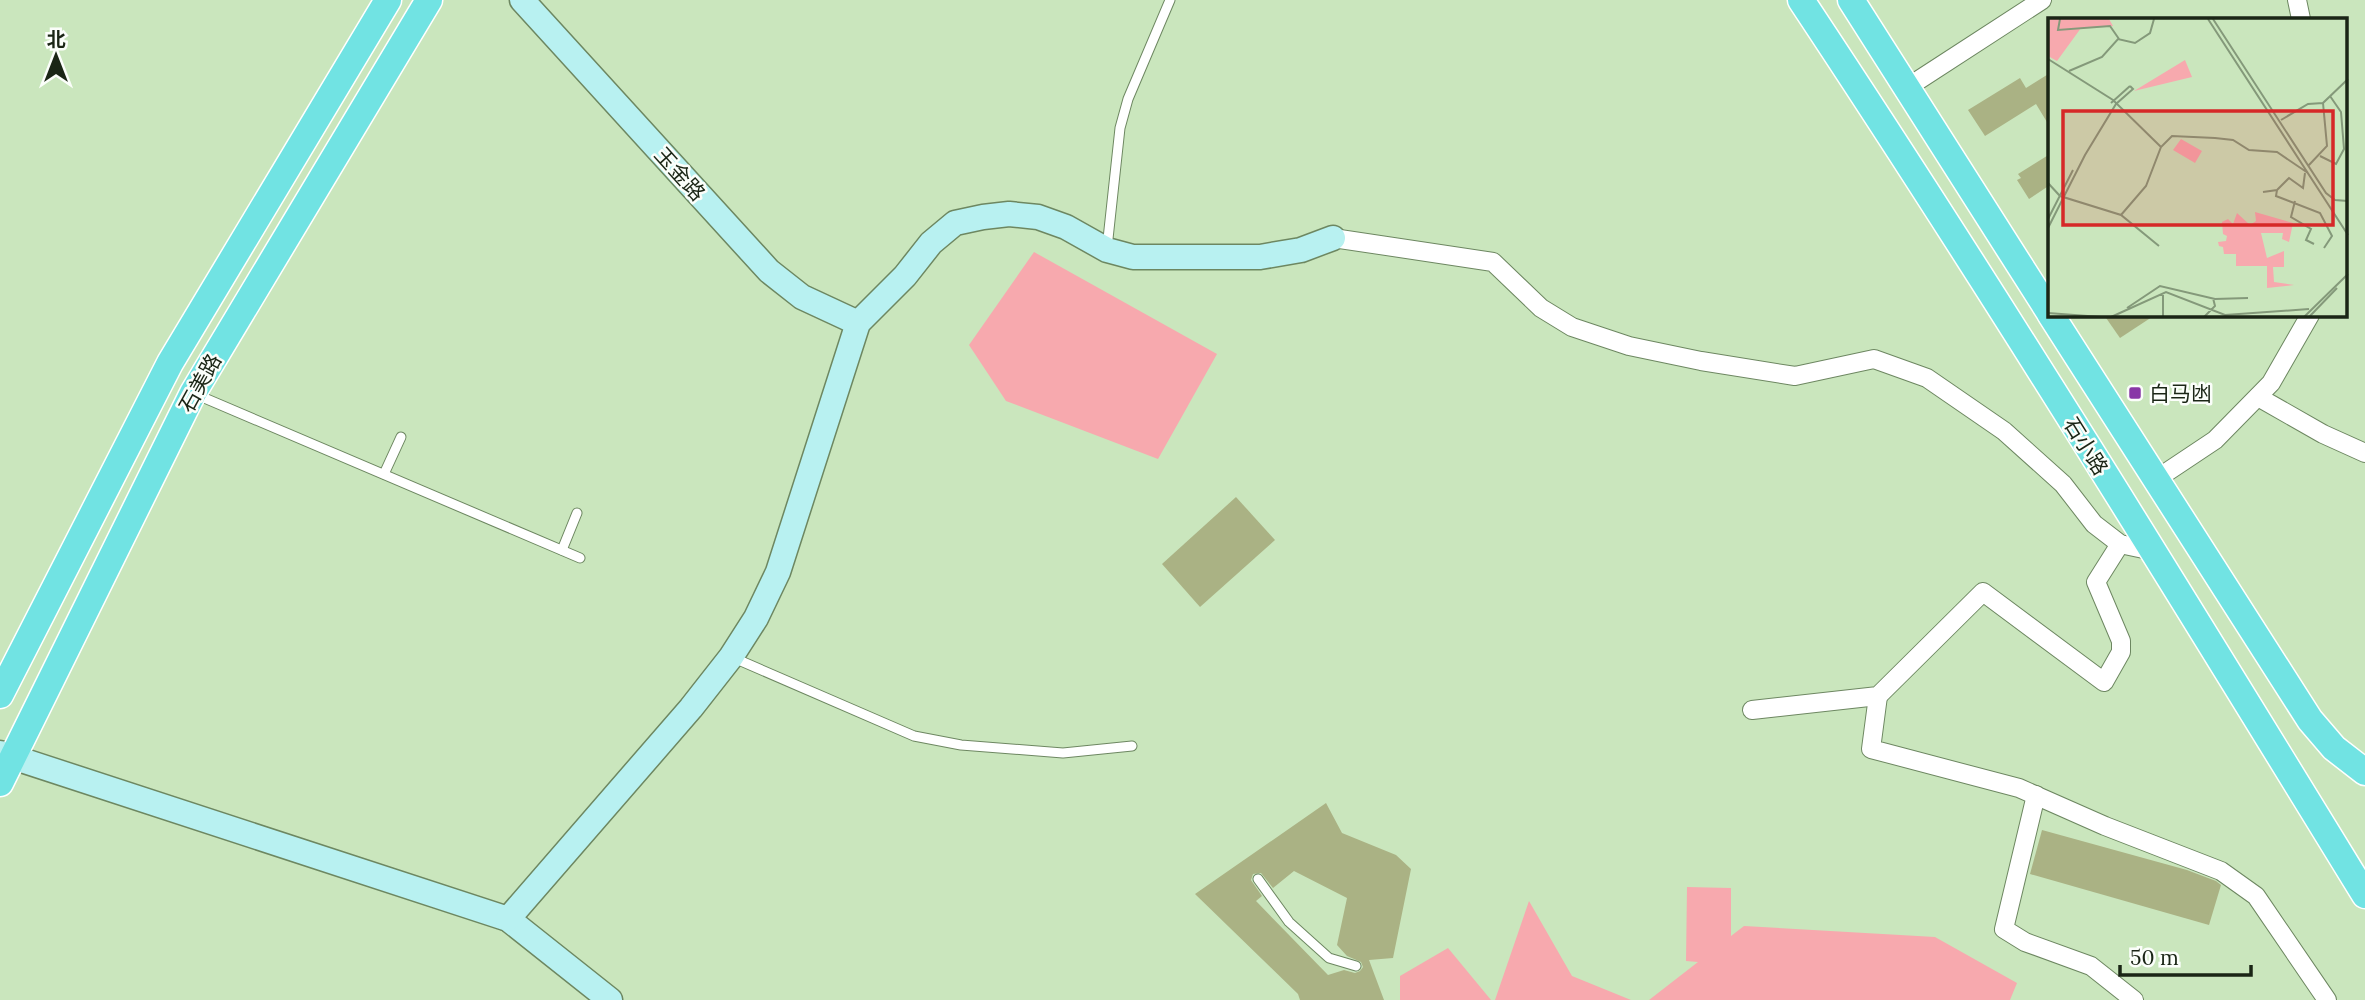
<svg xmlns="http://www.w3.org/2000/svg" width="2365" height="1000" viewBox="0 0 2365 1000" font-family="Lora,'Noto Sans SC',serif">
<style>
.green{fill:#f7a9ae}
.building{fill:#aab284;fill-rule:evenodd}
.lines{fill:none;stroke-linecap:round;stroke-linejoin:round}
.lane-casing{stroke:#6d8761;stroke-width:11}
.street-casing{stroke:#6d8761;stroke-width:20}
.secondary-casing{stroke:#6d8761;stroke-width:27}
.primary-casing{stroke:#fff;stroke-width:29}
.lane{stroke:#fff;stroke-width:9}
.street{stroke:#fff;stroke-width:18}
.secondary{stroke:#b8f1f1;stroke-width:24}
.primary{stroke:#71e3e3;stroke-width:26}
.poi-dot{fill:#8837a6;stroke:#fbfefa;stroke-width:2.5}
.labels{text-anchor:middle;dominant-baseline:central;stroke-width:5;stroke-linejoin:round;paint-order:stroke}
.street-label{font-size:21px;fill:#1a2515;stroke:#fbfefa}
.poi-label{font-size:21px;fill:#1a2515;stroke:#fbfefa;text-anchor:start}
.inset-road{fill:none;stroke:#84997a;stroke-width:2}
.view{fill:#d62828;fill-opacity:0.15;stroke:#d62828;stroke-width:3.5}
.inset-edge{fill:none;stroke:#1a2515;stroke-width:3.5}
</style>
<rect width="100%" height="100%" fill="#cae6bd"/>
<g class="green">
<path d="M1034,252L1217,354L1158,459L1006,401L969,345Z"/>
<path d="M1687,887L1731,888V936L1744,926L1935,937L2017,983L2010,1000H1649L1698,962L1686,961Z"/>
<path d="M1529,901L1572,976L1631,1000H1495Z"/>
<path d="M1448,948L1491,1000H1400V976Z"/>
</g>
<g class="building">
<path d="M2050,73V127L2036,104L1985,136L1968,110L2020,78L2026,88Z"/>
<path d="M2050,154V185L2029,199L2017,180L2021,178L2018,174Z"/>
<path d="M2104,315H2155L2120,338Z"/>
<path d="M1236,497L1275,540L1200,607L1162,564Z"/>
<path d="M1326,803L1342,833L1396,855L1411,869L1393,958L1369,960L1384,1000H1300L1298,994L1195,894ZM1294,871L1347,898L1337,945L1347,956L1361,962L1363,967L1360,971L1355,973L1344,970L1328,975L1256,901L1262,896L1251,880L1253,874L1261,873L1273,888Z"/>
<path d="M2042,830L2187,870L2216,881L2221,885L2209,925L2030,874Z"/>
</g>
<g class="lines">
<defs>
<g id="lane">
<path d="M1107,248L1120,128L1128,99L1170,0"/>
<path d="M195,394L580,558"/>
<path d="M384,474L401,437"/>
<path d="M562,550L577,513"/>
<path d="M734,658L914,736L961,745L1063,753L1132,746"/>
<path d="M1258,879L1289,922L1329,958L1356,966"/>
</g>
<g id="street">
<path d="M2297,0L2301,19"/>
<path d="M1908,87L2042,0"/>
<path d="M1333,238L1493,262L1541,308L1572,327L1629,346L1701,361L1795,376L1874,359L1927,378L2004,431L2063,484L2094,524L2120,544L2153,551"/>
<path d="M2258,397L2323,434L2365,453"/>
<path d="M2155,480L2215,440L2271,383L2310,315"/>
<path d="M1878,696L1871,749L2019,788L2105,826L2221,871L2256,896L2327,1000"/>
<path d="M1752,710L1878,696L1983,592L2104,682L2121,652V641L2096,582L2120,544"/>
<path d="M2036,795L2004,929L2025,942L2091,966L2134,1000"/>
</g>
<g id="secondary">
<path d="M522,0L769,271L802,297L858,323"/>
<path d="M0,753L508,919L610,1000"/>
<path d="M508,919L691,708L731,657L756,618L778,572L858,323L905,276L931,243L955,223L983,217L1009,214L1038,217L1066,227L1107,250L1133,257H1260L1301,250L1333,238"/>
</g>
<g id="primary">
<path d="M1801,0C1996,294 2181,595 2365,895"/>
<path d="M1851,0L2050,313"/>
<path d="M2051,315L2310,720L2334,748L2365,772"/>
<path d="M0,695L170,363L388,0"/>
<path d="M0,783L193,393L429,0"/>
</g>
</defs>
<use href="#lane" class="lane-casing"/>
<use href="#street" class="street-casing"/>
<use href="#secondary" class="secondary-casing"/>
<use href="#primary" class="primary-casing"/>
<use href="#lane" class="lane"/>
<use href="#street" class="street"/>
<use href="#secondary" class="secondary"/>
<use href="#primary" class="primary"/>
</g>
<rect class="poi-dot" x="2128" y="386" width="14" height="14" rx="3.5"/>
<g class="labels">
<g class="street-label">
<text transform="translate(680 174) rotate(48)">玉金路</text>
<text transform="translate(200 383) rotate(-61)">石美路</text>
<text transform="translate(2086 446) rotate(58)">石小路</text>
</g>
<g class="poi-label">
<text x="2149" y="393">白马凼</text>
</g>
</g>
<g transform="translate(2048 18)">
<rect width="299" height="299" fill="#cae6bd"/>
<path d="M2,1H61L65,8L33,10L9,43L0,38ZM137,42L144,59L86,73ZM133,121L154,133L147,145L125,132ZM207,194L245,205L241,224L234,221L235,215H213L219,240L236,233V249H225L226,264L246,267L219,270V248H188V236H176L175,229L171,228L170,224L178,223L179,218L175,216L174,204L180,201L185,206L189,195L202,207L208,203Z" fill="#f7a9ae"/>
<path class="inset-road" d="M12,1L10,12L62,8L71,21M160,1L300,217M165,1L278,175L287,182L300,183M0,41L65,82L113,129M21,53L54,39L70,21L87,25L102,15L106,1M63,85L82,68M233,102L260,86L275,85M272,138L288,146L296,131L293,94L282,78M261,147L279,128L275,85L300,61M0,165L12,178L73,197L111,228M229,172L228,178L272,195L284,218L276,230M215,174L229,172L241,160L255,170L257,155M247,183L243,199L263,211L258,222L266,226M73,197L98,168L113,129L124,118L167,120L185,122L201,132L229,134L260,155M0,201L25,152M0,210L37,137L68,86L85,71L82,68M115,275V299M79,290L112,268L167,281L200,280M0,295L53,299M63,299L118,274L177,297L261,291M156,299L167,288L165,280M256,299L300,256M261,299L289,270"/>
<path class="view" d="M15,93H285V207H15Z"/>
<rect width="299" height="299" class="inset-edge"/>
</g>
<g transform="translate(56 56)" stroke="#fbfefa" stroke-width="5" paint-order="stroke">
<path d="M0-5L12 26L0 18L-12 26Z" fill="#1a2515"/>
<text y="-10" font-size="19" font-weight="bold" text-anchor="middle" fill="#1a2515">北</text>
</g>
<path d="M2120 965v10h131v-10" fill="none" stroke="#1a2515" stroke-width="3.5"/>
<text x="2130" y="965" font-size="21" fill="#1a2515" stroke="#fbfefa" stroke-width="5" paint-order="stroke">50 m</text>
</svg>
